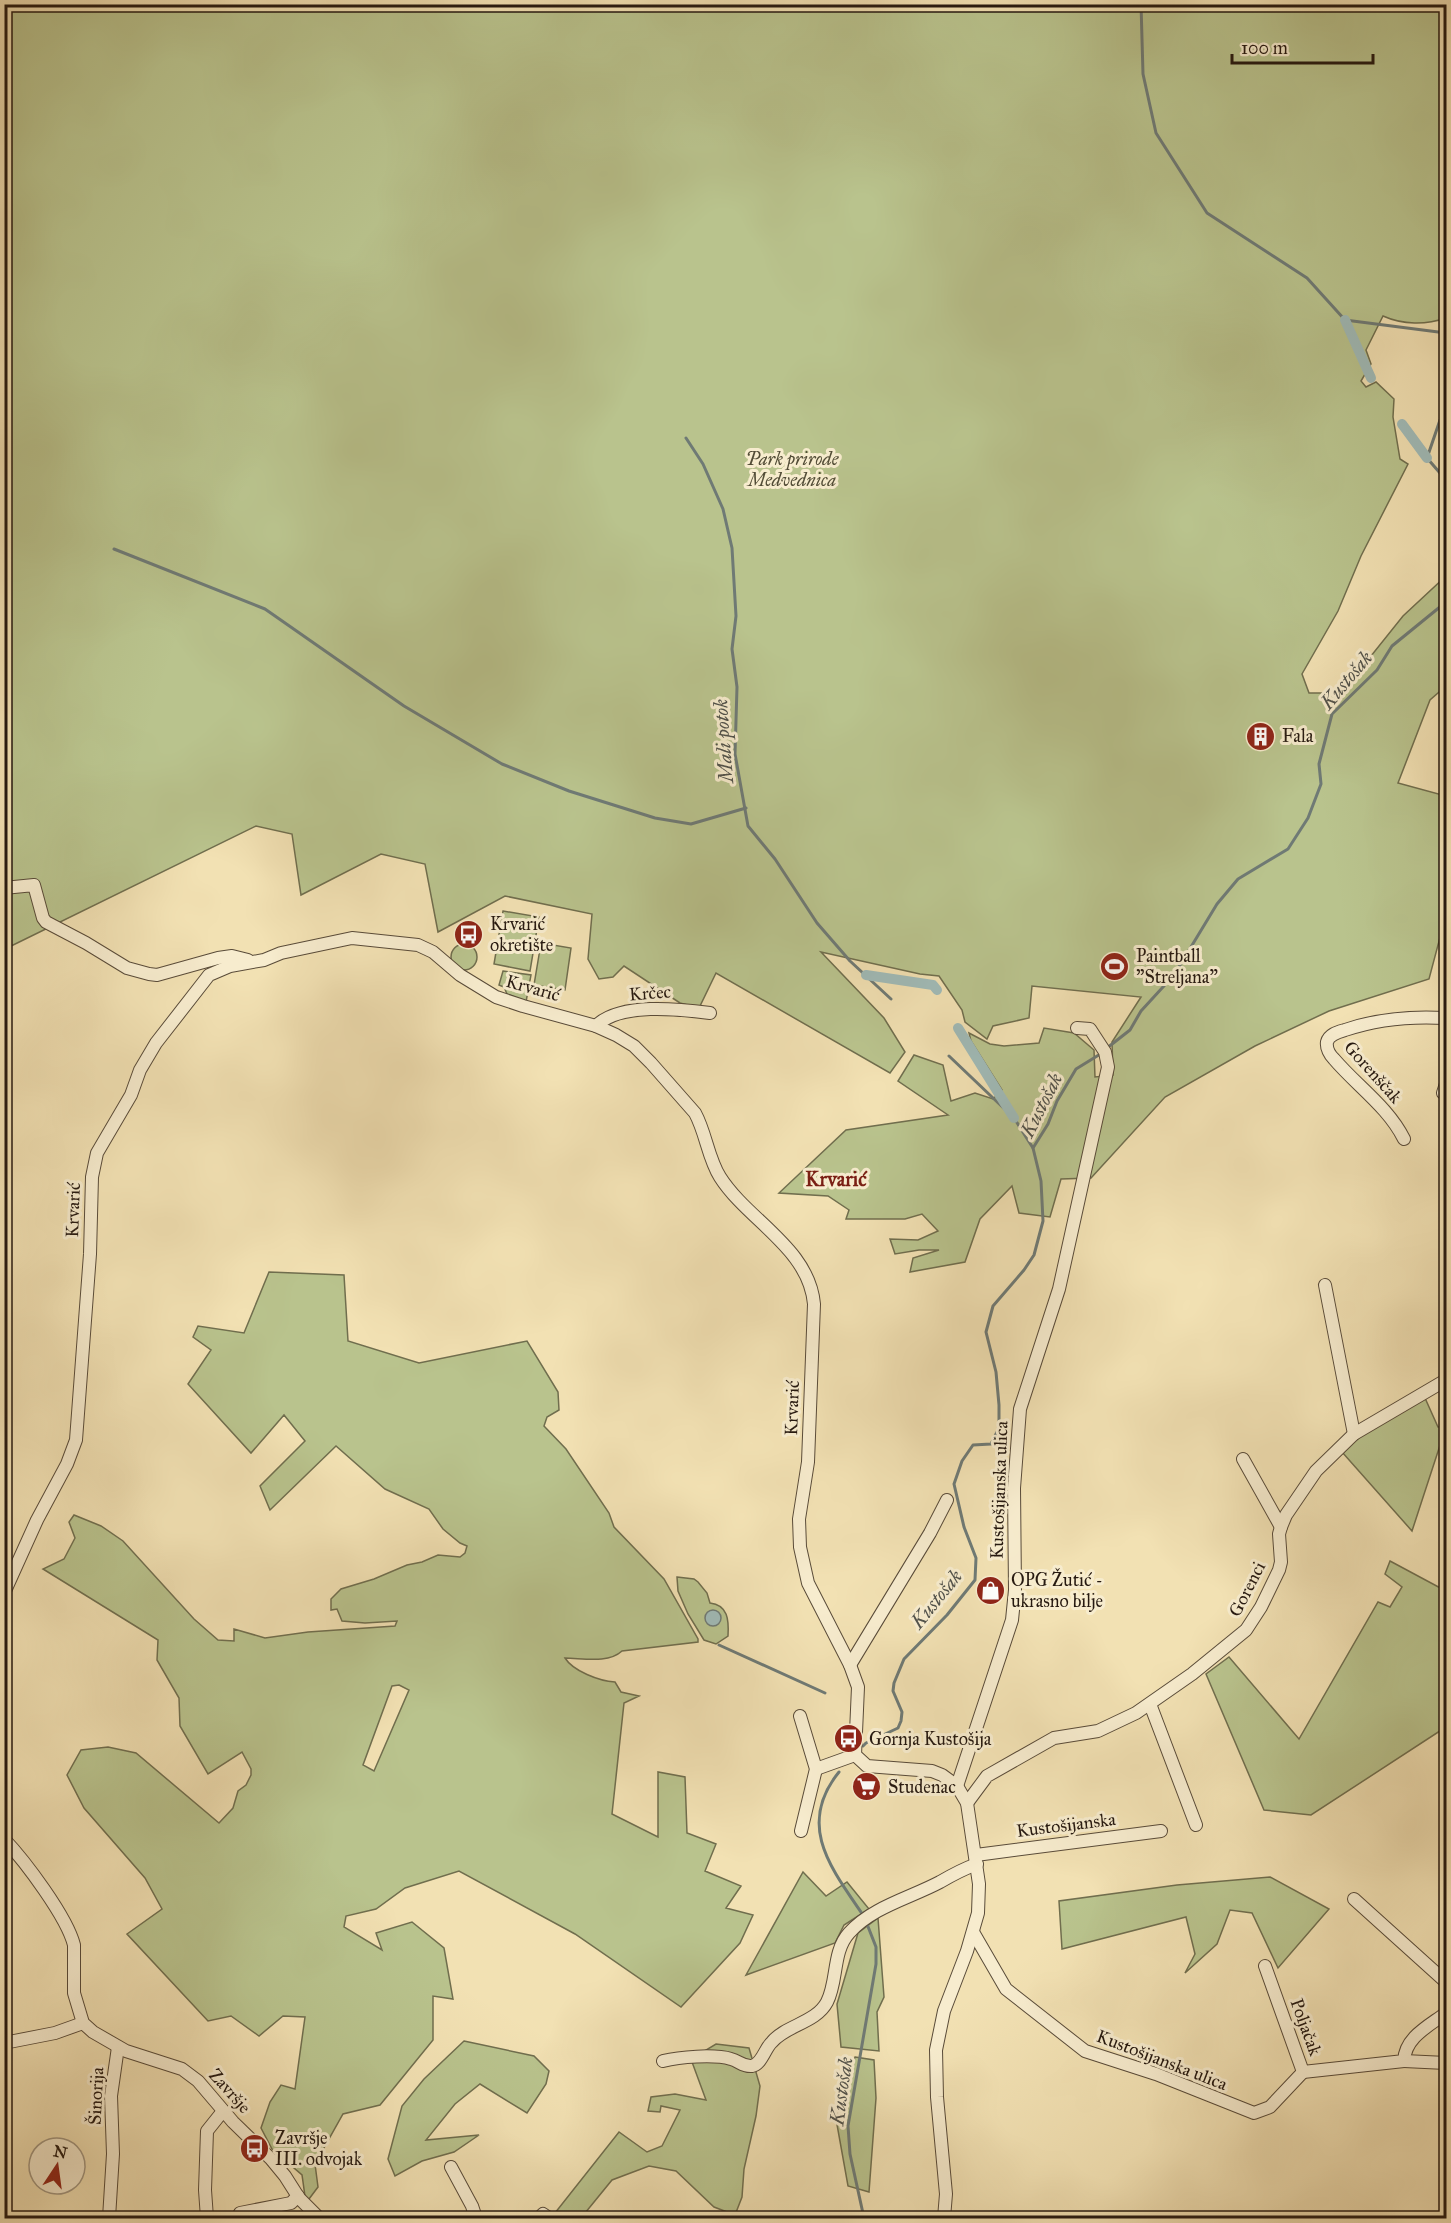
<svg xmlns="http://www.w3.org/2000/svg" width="1451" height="2223" viewBox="0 0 1451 2223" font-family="'IM FELL Great Primer',serif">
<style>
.green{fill:#b9c38d;stroke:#706e4e;stroke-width:1.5;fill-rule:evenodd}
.water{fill:#a0bbb8;stroke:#6f7a75;stroke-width:1.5}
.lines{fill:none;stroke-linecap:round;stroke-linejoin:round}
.stream{stroke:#6f7a75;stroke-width:3}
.canal{stroke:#a0bbb8;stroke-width:10}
.minor-casing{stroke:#594b39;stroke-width:14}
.minor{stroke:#f7ecce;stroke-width:12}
.labels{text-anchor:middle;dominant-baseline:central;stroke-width:6;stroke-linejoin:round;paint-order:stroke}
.park-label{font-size:18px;font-style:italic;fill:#524c36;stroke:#f7ecce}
.poi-label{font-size:18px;fill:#261910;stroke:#f7ecce;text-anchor:start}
.street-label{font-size:18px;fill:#261910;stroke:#f7ecce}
.water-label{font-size:20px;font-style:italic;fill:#51524b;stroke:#f7ecce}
.neighbourhood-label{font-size:20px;font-weight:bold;fill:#7a1f14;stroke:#f7ecce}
</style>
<rect width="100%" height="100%" fill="#f2e1b3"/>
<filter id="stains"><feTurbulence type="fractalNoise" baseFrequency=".00333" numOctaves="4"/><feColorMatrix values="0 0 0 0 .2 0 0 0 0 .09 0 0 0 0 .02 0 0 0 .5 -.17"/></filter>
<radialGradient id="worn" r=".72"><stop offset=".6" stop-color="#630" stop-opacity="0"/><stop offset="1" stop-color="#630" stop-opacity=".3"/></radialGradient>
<g class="green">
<path d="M5,5H1446V318C1426,325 1403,325 1383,316L1366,350L1371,364L1361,381L1366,387L1376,382L1394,399L1393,417L1400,459L1408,464L1361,556L1338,611L1302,674L1309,693H1336L1371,656L1403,616L1446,576V686L1430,700L1398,783L1446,796V915L1429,979L1329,1011L1255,1046L1165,1097L1091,1178L1061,1179L1050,1217L1019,1213L1012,1186L980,1219L965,1262L910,1272L913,1258L939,1250H919L895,1254L890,1239L918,1240L938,1231L922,1214L905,1219H846L849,1210L828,1196L779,1193L846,1130L948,1115L898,1081L914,1055L943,1065L951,1101L975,1093L993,1099L1002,1090L971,1041L969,1033L990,1044L1004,1046L1039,1043L1044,1028L1074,1033L1094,1050L1095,1077L1113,1075L1112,1042L1141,997L1032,986L1029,1018L993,1026L987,1039L965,1022L962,1010L939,976L920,974L821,952L884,1018L905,1052L890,1073L716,973L699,1008L680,1003L624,966L613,977L599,979L588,959L592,914L505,896L438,932L425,864L381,854L301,895L292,834L256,826L5,949Z"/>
<path d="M503,911L539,917L530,971L494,964Z"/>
<path d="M541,943L571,948L565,990L534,985Z"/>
<circle cx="464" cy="957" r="13"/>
<path d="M503,971L531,975L526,1002L507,994L504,987L499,985Z"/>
<path d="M269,1272L344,1275L348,1341L419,1363L527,1341L558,1392L559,1410L547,1417L544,1426L566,1449L609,1513L614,1527L664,1579L698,1639V1642L622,1651C608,1664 582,1658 565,1658C573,1671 599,1681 615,1682L621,1692L639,1696L624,1703L612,1814L658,1837V1772L685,1777L687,1833L716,1844L705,1871L741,1886L726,1908L753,1915L740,1943L681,2007L575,1934L459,1871L405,1888L376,1909L346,1916L344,1927L382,1950L376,1933L412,1922L444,1948L453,1999L433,1996V2040L380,2105L343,2114L315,2164L318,2187L306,2203L302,2175L272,2149L261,2128L270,2102L281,2085L295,2089L305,2017L283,2016L259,2036L231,2016L208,2021L127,1934L162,1909L145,1878L84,1808L67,1775L81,1750L108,1747L136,1753L219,1823L233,1808L238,1791L246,1785L251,1775V1769L242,1752L208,1774L180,1726L179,1698L157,1660L158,1640L43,1569L64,1559L75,1538L69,1522L74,1515L101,1526L123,1541L194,1619L218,1640L234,1641V1629L265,1638L308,1632L395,1626L397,1621L365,1623L342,1621L337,1609L331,1610V1599L341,1589L374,1579L407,1565L422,1562L438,1555L460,1557L465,1553L467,1546L460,1543L443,1529L429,1509L385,1489L336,1446L270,1510L260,1486L305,1441L284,1415L251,1453L188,1384L211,1350L193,1337L198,1326L244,1333ZM399,1685L409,1690L374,1771L363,1765L392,1686Z"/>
<path d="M1425,1398L1438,1427H1446L1412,1531L1342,1452V1447Z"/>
<path d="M1390,1561L1446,1591V1598L1441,1611L1446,1614V1727L1311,1815L1264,1810L1206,1674L1229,1657L1299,1739L1378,1602L1390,1607L1402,1587L1385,1574Z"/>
<path d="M677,1577L694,1579L698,1582L707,1593L710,1603C728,1605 729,1620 728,1636L716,1644L704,1640L688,1614L678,1591Z"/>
<path d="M803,1872L826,1896L847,1882L869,1909L844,1925L835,1943L746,1975Z"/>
<path d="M1270,1877L1329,1909L1278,1968L1252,1913L1230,1910L1217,1944L1185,1973L1195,1954L1186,1917L1062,1949L1059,1901L1177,1885Z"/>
<path d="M878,1918L884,1997L877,2012L879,2051L841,2047L837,2004L858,1933Z"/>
<path d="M464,2041L534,2056L549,2071L546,2084L527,2113L480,2084L455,2104L426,2140L479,2135L454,2152L422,2161L395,2176L388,2159L402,2106L424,2079Z"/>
<path d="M716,2044L749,2048L760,2086L756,2116L744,2169L742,2197L735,2215L714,2207L676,2171L649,2166L612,2180L581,2218H551L619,2132L647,2152L662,2146L680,2110L661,2106L660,2112L648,2111L651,2097L675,2094L706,2100L692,2062L701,2053Z"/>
<path d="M855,2057L874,2060L876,2098L869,2192L848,2186L836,2119Z"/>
</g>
<circle class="water" cx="713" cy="1618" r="8"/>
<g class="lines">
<g class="stream">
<path d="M1141,4L1143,74L1156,133L1207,213L1307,278L1345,320L1446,333"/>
<path d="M1440,420L1427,458L1446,480"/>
<path d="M686,438L703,464L723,509L732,548L736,616L732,649L737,687L735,754L748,826L775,859L817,923L850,961L891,999"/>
<path d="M114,549L265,609L404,706L502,764L569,791L655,818L691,824L746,808"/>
<path d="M1107,1048L1130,1030L1141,1011L1174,975L1217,904L1238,879L1288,849L1308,818L1321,784L1319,764L1332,714L1377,670L1392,646L1446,602"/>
<path d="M949,1056L1014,1118L1033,1148"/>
<path d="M719,1645L825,1693"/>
<path d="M863,1746L866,1743L898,1728L901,1721L902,1712L893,1691L894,1683L904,1659L947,1615L975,1580L976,1558L964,1527L954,1484L962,1461L973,1445L991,1444L999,1428V1405L996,1372L986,1332L993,1306L1024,1270L1034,1255L1043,1221L1041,1181L1033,1148L1048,1124L1057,1101L1076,1069L1102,1053"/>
<path d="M839,1772C796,1825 831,1868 863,1915"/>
<path d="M864,2218L850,2154L848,2126L876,1964V1947L867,1924"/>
</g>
<g class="canal">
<path d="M1345,320L1371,378"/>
<path d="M1402,424L1427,458"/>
<path d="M866,975L933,985L937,990"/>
<path d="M958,1028L1014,1118"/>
</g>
<defs>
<g id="minor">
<path d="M4,888L34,885L43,918L46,922L86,943L127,968L149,974L157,975L218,958L232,956L248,960"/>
<path d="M596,1026C620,1002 679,1009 710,1013"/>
<path d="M1443,1093L1446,1084"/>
<path d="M1404,1139C1388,1107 1357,1086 1334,1059C1330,1055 1326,1048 1327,1042C1329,1034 1338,1032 1345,1030C1377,1019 1413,1016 1446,1018"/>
<path d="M1325,1285L1354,1434"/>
<path d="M1243,1459L1281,1527"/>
<path d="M4,1593L37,1520L67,1464L76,1440L90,1254L92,1177L97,1153L131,1095L140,1070L156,1043L209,975L230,966L264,960L281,953L352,938L418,945L433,952L460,975L496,997L523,1006L596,1026L616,1035L634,1046L651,1063L695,1113C706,1133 708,1158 720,1177C748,1221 809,1248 814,1304L808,1462L799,1519L800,1547L808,1583L850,1665L858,1687L855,1755L867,1766L932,1771L942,1775L957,1786L967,1803L979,1884L978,1913L967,1951L944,2011L936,2050L937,2097L946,2194L944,2218"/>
<path d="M850,1665L930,1533L947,1500"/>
<path d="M1150,1704L1196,1825"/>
<path d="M800,1716L816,1769L801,1831"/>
<path d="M816,1769L855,1755"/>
<path d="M957,1786L1012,1620L1015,1590L1014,1488L1020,1409L1059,1289L1108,1067L1105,1052L1090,1029L1077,1028"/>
<path d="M967,1803L987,1776L1054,1738L1098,1731L1136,1713L1192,1674L1246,1630L1261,1607L1279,1570L1281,1562L1279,1534L1281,1527L1286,1515L1316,1471L1354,1434L1446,1380"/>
<path d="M4,1839C25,1861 67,1917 74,1945V1993L83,2023L93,2032L126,2051L182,2069L198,2081L233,2122L271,2159L285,2176L299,2198L319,2218"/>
<path d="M976,1855L1161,1831"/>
<path d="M1354,1899L1446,1982"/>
<path d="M973,1932L1006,1989L1085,2051L1156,2074L1254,2113L1270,2107L1303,2072"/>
<path d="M1265,1966L1303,2072"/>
<path d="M4,2043L55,2033L83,2023"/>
<path d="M663,2061C679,2057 714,2054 731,2059C739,2061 743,2067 752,2066C762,2064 765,2048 772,2042C786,2025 816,2023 827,2002C838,1981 832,1952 849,1933C872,1907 910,1898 940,1882C952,1875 963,1869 977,1864"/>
<path d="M1404,2061L1446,2063"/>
<path d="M1303,2072L1404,2061C1405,2037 1429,2026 1446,2013"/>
<path d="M451,2167L472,2206L476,2218"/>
<path d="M240,2213L291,2203L298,2196"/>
<path d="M109,2218L113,2154L111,2096L118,2047"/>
<path d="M207,2218L205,2190L207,2131L223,2111"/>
<path d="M539,2218L543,2214L549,2218"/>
</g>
</defs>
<use href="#minor" class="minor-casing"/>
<use href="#minor" class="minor"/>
</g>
<defs>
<symbol id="building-disc" viewBox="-11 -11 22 22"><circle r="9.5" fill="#8f2418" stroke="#f7ecce"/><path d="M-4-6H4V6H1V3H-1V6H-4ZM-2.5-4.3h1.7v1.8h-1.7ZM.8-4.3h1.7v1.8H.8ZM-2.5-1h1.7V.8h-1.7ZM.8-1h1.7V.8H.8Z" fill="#fff"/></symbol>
<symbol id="bus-disc" viewBox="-11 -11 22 22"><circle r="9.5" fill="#8f2418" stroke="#f7ecce"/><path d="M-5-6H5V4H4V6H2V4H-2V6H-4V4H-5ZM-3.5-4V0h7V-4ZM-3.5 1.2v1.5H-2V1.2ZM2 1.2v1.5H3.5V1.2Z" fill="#fff"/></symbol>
<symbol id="stadium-disc" viewBox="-11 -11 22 22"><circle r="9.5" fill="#8f2418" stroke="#f7ecce"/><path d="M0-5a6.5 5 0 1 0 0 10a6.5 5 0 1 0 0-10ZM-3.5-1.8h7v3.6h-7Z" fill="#fff"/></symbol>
<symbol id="shop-disc" viewBox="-11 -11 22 22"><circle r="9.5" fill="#8f2418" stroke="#f7ecce"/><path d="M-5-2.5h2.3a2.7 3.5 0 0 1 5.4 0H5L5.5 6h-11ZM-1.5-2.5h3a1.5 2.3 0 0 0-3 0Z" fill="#fff"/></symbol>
<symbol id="supermarket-disc" viewBox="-11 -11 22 22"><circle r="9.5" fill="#8f2418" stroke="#f7ecce"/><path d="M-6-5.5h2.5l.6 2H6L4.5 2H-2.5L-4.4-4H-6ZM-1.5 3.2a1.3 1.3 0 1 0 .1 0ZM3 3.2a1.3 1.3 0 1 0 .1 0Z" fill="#fff"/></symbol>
</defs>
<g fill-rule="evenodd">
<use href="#building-disc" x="1244" y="720" width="33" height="33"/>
<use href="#bus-disc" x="452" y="918" width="33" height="33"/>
<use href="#stadium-disc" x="1098" y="950" width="33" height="33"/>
<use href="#shop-disc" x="974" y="1574" width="33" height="33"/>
<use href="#bus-disc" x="832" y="1722" width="33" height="33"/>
<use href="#supermarket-disc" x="850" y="1770" width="33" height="33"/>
<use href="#bus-disc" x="238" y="2132" width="33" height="33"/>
</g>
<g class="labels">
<g class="park-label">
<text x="792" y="459">Park prirode<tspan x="792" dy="21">Medvednica</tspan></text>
</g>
<g class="poi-label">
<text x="1282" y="736">Fala</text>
<text x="490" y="924">Krvarić<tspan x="490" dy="21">okretište</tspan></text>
<text x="1136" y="956">Paintball<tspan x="1136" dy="21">"Streljana"</tspan></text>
<text x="1011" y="1580">OPG Žutić -<tspan x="1011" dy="21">ukrasno bilje</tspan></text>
<text x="869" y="1739">Gornja Kustošija</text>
<text x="888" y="1787">Studenac</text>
<text x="275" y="2138">Završje<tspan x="275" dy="21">III. odvojak</tspan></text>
</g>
<g class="street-label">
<text transform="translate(533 988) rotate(16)">Krvarić</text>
<text transform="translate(650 993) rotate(-4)">Krčec</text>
<text transform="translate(1373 1072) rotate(48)">Gorenščak</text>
<text transform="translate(73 1210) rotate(-88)">Krvarić</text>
<text transform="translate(792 1408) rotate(-88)">Krvarić</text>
<text transform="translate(999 1490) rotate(-88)">Kustošijanska ulica</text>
<text transform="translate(1247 1589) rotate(-63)">Gorenci</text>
<text transform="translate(1066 1825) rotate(-7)">Kustošijanska</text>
<text transform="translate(1306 2027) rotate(70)">Poljačak</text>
<text transform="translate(1162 2060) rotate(21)">Kustošijanska ulica</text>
<text transform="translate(230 2091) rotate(48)">Završje</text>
<text transform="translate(96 2096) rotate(-87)">Šinorija</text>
</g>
<g class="water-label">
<text transform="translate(1346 680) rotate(-50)">Kustošak</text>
<text transform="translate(723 741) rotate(-94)">Mali potok</text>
<text transform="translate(1041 1105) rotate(-63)">Kustošak</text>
<text transform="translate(936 1599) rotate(-51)">Kustošak</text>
<text transform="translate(841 2091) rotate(-82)">Kustošak</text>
</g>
<g class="neighbourhood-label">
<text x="836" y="1179">Krvarić</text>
</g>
</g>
<rect width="1451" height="2223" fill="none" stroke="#f2e1b3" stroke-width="24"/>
<rect x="6" y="6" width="1439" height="2211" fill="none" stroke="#261910" stroke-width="3"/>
<rect x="12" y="12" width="1427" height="2199" fill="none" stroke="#261910" stroke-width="1.5"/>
<g transform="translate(57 2166) rotate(13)"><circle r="28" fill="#f7ecce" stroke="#a39882" stroke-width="1.5"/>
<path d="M0-4.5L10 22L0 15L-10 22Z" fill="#8f2418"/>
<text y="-9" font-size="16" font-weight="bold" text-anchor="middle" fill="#261910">N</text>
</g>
<path d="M1232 54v9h141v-9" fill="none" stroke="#261910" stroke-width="3"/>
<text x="1241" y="54" font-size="18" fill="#261910" stroke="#f7ecce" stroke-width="4.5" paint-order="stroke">100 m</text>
<rect width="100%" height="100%" filter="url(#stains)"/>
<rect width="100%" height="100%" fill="url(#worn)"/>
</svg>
